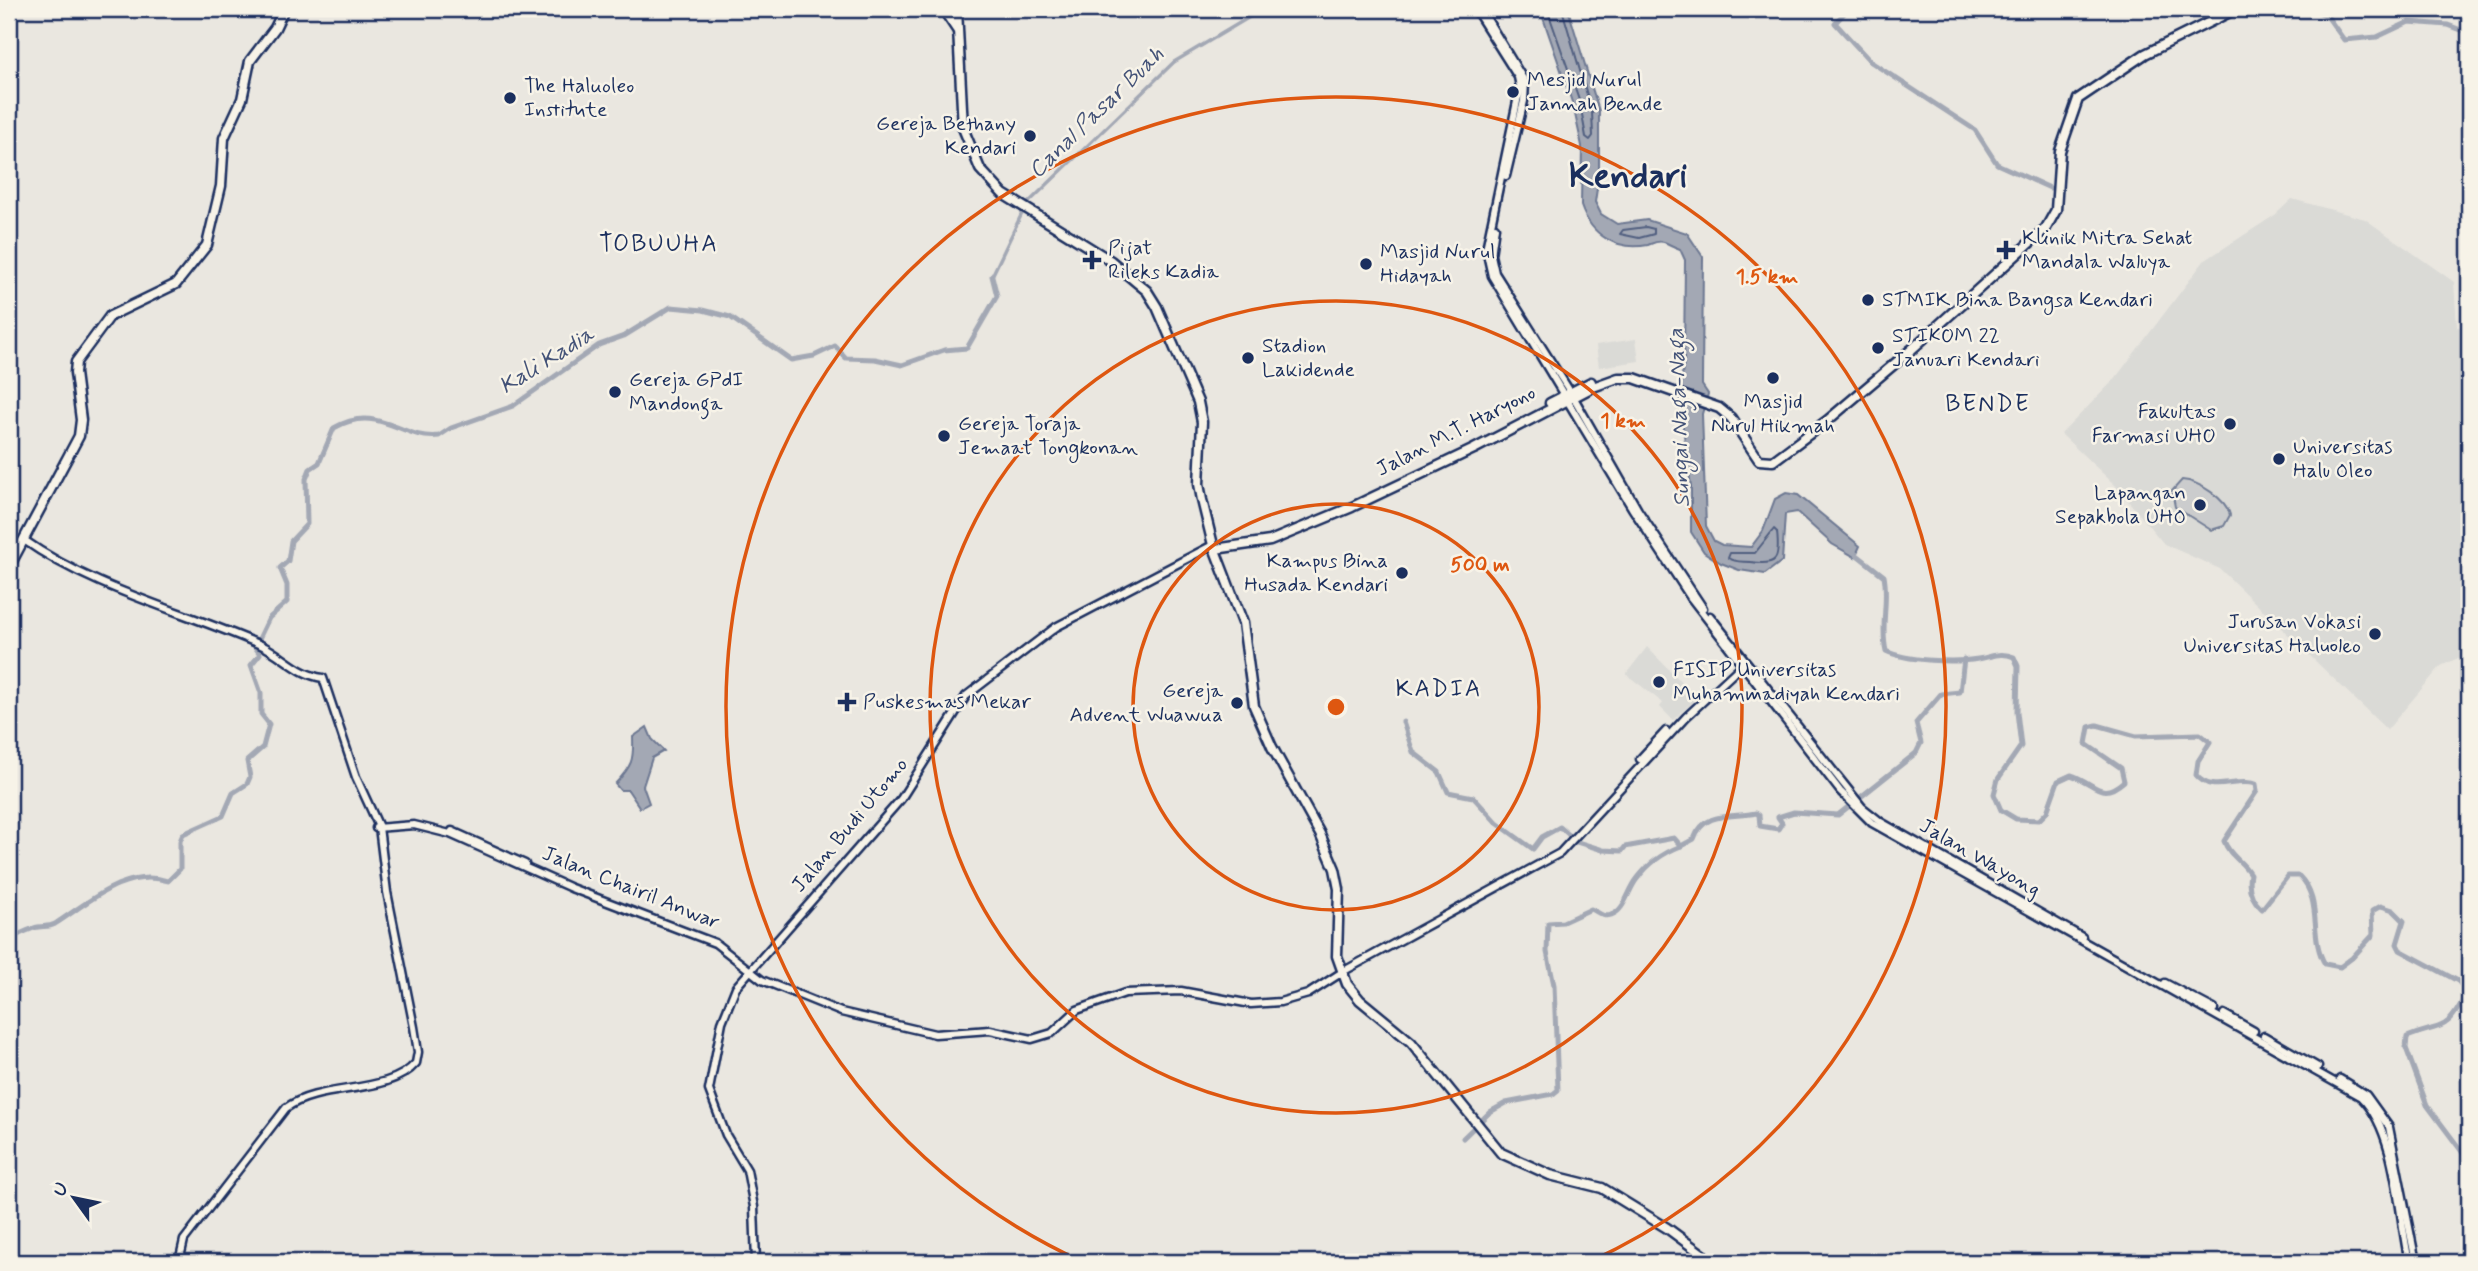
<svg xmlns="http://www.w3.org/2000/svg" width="2478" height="1271" viewBox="0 0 2478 1271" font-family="Mynerve,sans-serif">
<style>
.built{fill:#dadad6}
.green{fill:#cbcccd;stroke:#737e96;stroke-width:2}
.water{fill:#a3a8b4;stroke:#6d7892;stroke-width:2}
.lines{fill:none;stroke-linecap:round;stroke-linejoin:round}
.shore{stroke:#515f80;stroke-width:2}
.canal{stroke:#a3a8b4;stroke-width:3.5}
.river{stroke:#a3a8b4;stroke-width:5}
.major-casing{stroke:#1b2f5e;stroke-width:11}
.highway-casing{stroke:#1b2f5e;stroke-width:13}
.major{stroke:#f7f3e8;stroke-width:6}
.highway{stroke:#f7f3e8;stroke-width:8}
.ring{fill:none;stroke:#de5710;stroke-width:3.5}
.poi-dot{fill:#1b2f5e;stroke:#f7f3e8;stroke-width:2.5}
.labels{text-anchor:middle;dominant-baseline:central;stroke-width:5;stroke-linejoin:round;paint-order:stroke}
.poi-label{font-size:21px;fill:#1b2f5e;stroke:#f7f3e8;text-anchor:start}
.street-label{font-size:21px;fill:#1b2f5e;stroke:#f7f3e8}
.water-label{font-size:23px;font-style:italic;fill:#445378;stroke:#f7f3e8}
.quarter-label{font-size:24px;letter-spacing:2px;fill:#1b2f5e;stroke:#f7f3e8}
.town-label{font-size:35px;font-weight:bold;fill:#1b2f5e;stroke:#f7f3e8}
.centre{fill:#de5710;stroke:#f7f3e8;stroke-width:3.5}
.ring-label{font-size:21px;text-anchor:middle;font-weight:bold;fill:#de5710;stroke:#f7f3e8;stroke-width:5;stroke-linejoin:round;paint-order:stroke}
</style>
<rect width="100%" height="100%" fill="#eae7e0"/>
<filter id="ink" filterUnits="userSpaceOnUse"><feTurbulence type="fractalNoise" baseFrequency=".0143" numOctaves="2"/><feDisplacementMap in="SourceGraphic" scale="14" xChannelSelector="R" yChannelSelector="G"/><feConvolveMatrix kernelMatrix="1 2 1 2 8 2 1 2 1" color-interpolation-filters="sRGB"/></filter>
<g filter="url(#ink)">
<g class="built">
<path d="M2292,199L2365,219L2454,282L2457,327L2469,328V653L2441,666L2387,730L2220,569L2164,544L2115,485L2061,434L2114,380L2204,261L2275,215Z"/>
<path d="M1636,339L1639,361L1599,367L1596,345Z"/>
<path d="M1647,647L1697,698L1673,720L1660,707L1663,703L1626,674Z"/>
</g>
<path class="green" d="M2182,480C2199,481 2226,499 2230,515L2224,526L2211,530L2175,507L2172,491Z"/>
<g class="water">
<path d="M1540,9H1568L1599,111V175L1595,202L1601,214L1617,224L1647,220L1687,233L1703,257L1702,385L1708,394L1702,414L1706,526L1714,541L1722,545L1751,547L1763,531L1775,499L1786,493L1798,495L1860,546L1855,557L1832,544L1797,512L1785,514L1782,561L1765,574L1739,570L1721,563L1704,552L1691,532V486L1679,398L1684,361L1685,260L1680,249C1674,247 1669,244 1664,242C1658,240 1653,243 1648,245C1616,251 1591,235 1581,206L1582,146L1573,105Z"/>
<path d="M647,727L652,739L664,751L652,758L643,786L649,803L640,808L628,790H620L615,784C632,766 634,760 633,737Z"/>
</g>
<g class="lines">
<g class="shore">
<path d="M1547,9L1580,103L1586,137L1590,140L1593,136L1592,112L1562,9"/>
<path d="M1646,227L1654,229V234L1639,238L1620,234L1623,230Z"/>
<path d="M1774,529L1777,532C1780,560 1777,566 1751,562C1742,561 1736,563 1728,558L1730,553H1755Z"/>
</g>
<path class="canal" d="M992,276L1026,205L1174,62L1263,9"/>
<g class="river">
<path d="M1848,9L1835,23L1871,62L1975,130L1997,164L2050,188"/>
<path d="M2312,9L2327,16L2344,40L2377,37L2409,22L2448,25L2469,33"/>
<path d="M1852,551L1884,576C1889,601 1880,626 1886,651C1906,661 1955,663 1978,659C1992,657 2000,651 2014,657L2018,666L2017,712L2021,746L1998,779L1994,794L2001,810L2016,819L2039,820L2047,812L2058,781L2071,775C2096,783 2100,802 2124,781L2121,768L2086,744L2089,727L2097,725L2136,736L2200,734L2210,742L2198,761L2196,775C2212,795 2235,777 2256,784L2257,791L2224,841C2230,857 2242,860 2250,874C2247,888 2251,899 2262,909L2288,876H2299C2324,901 2308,936 2325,964L2340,967L2352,958L2373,935L2372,911L2381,906L2393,910L2404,921L2397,944L2400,950L2458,981L2467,992C2446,1035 2443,1022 2407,1037L2406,1048L2427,1105L2469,1161"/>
<path d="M1403,722L1413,752L1439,772L1448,792L1473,797L1497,823L1533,849L1542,837L1560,827L1577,842L1603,850L1622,851L1625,847L1674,838L1681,846L1694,839C1704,810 1733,818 1756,813L1759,815L1760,826L1778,829L1782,823L1778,817L1794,812L1838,815L1916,753L1921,743L1916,723L1941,694L1960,692L1964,659"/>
<path d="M9,940C17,935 25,931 34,928C41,925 48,928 55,924C88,903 126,867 168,881L180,869V841L183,834L223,816L233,793L247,784L250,777L247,761L263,747L269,724L261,714V693L251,665L260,654L255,647L269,618L287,602V585L280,568L288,561L291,541L307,524L306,479L310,469L319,463L334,428C379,402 402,441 439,436L451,428L513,406L599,345L624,336L671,307L703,310L730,317L791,360L814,356L835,346L846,358L875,359L902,365L944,350L967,348L997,296L992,276"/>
<path d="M1463,1138L1490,1112L1506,1103L1553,1094L1558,1090L1554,985L1547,952L1548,923L1563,922L1591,909C1598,912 1603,918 1611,915C1625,911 1628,890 1637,879C1648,864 1663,853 1681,846"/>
</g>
<defs>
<g id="major">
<path d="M1475,9L1518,77L1520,87L1486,249L1492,276L1632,508L1691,598L1840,791L1872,823L2361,1097C2397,1132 2398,1213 2409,1262"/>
<path d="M1481,9L1525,82L1524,101L1506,176"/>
<path d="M1495,227L1491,255L1495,273L1574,398L1638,510L1703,608"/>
<path d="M24,540C93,589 184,611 261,645C283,655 298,675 323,678L356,777L379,827L387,892L414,1027L418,1052L416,1063C388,1096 321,1082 286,1108L184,1240L179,1262"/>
<path d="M1710,616L1862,807L1881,822L2082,937"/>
<path d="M1640,759L1666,731"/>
<path d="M376,828L414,825L450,834L571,888L715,943L762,980L841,1012L935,1034L990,1030L1032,1039L1052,1033L1077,1010L1125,993L1181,991L1251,1004L1280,1002L1308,994L1344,971L1560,853L1686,717L1741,666"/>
<path d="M452,831L525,864"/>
<path d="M2165,983L2214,1009"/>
<path d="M2224,1014L2254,1031"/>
<path d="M2264,1036L2318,1067"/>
<path d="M2340,1079L2366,1095L2389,1127L2416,1262"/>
<path d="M756,1262L754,1207L747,1170L726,1135L709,1090L722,1022L736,987L901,799L966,696L1056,627L1213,545"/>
</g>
<g id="highway">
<path d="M943,9L957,30"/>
<path d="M957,9L963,128L980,169L1003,194L1111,261L1147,291L1157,307L1198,402L1202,422L1199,484L1202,500L1213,545L1243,623L1254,706L1272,747L1320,834L1335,869L1339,889L1337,956L1347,984L1360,1000L1411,1042L1501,1153L1550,1175L1602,1188L1667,1228L1713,1262"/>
<path d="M1550,403L1591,382"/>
<path d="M1215,549L1270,541L1352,507L1474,449L1593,387L1618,378H1634L1719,408L1731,418L1759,460L1773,461L1828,420L1911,350L2046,228L2056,210L2060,151L2078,99L2145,54L2236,9"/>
<path d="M9,567L79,436L81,420L75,373L76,362L110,316L176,284L207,245L221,186L224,138L242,99L250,61L275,28L284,9"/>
</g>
</defs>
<use href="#major" class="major-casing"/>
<use href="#highway" class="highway-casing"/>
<use href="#major" class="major"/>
<use href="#highway" class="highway"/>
</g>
</g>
<g class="ring">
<circle cx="1336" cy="707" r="203"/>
<circle cx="1336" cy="707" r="406"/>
<path d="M1083 1262A610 610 0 1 1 1589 1262"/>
</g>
<g class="poi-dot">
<circle cx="1513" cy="92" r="7"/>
<circle cx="510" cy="98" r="7"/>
<circle cx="1030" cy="136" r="7"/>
<path d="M2002.5 239.5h7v7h7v7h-7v7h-7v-7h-7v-7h7z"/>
<path d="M1088.5 249.5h7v7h7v7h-7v7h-7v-7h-7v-7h7z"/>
<circle cx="1366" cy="264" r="7"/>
<circle cx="1868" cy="300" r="7"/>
<circle cx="1878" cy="348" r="7"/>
<circle cx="1248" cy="358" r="7"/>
<circle cx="1773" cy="378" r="7"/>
<circle cx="615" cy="392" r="7"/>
<circle cx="2230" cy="424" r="7"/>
<circle cx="944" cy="436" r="7"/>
<circle cx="2279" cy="459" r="7"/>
<circle cx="2200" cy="505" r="7"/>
<circle cx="1402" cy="573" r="7"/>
<circle cx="2375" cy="634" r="7"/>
<circle cx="1659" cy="682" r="7"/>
<path d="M843.5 691.5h7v7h7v7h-7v7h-7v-7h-7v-7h7z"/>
<circle cx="1237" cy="703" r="7"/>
</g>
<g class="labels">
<g class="poi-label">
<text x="1527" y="80">Mesjid Nurul<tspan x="1527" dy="24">Jannah Bende</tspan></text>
<text x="524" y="86">The Haluoleo<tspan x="524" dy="24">Institute</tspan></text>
<text x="1016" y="124" text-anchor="end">Gereja Bethany<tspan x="1016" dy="24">Kendari</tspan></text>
<text x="2022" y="238">Klinik Mitra Sehat<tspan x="2022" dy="24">Mandala Waluya</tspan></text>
<text x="1108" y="248">Pijat<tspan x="1108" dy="24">Rileks Kadia</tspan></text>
<text x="1380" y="252">Masjid Nurul<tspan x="1380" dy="24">Hidayah</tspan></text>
<text x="1882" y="300">STMIK Bina Bangsa Kendari</text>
<text x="1892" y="336">STIKOM 22<tspan x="1892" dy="24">Januari Kendari</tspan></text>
<text x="1262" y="346">Stadion<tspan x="1262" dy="24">Lakidende</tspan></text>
<text x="629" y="380">Gereja GPdI<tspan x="629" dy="24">Mandonga</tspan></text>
<text x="1773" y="402" text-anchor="middle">Masjid<tspan x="1773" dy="24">Nurul Hikmah</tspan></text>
<text x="2216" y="412" text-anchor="end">Fakultas<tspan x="2216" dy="24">Farmasi UHO</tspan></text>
<text x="958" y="424">Gereja Toraja<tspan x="958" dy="24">Jemaat Tongkonan</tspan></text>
<text x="2293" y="447">Universitas<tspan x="2293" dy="24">Halu Oleo</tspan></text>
<text x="2186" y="493" text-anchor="end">Lapangan<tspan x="2186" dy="24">Sepakbola UHO</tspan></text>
<text x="1388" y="561" text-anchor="end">Kampus Bina<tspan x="1388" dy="24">Husada Kendari</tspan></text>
<text x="2361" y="622" text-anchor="end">Jurusan Vokasi<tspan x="2361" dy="24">Universitas Haluoleo</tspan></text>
<text x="1673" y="670">FISIP Universitas<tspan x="1673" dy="24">Muhammadiyah Kendari</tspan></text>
<text x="1223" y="691" text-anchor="end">Gereja<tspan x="1223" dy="24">Advent Wuawua</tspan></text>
<text x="863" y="702">Puskesmas Mekar</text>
</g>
<g class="street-label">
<text transform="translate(1456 431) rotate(-27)">Jalan M.T. Haryono</text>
<text transform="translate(850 825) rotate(-50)">Jalan Budi Utomo</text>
<text transform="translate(1980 858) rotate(30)">Jalan Wayong</text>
<text transform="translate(631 888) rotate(22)">Jalan Chairil Anwar</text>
</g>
<g class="water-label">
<text transform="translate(1097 113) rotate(-44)">Canal Pasar Buah</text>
<text transform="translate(547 361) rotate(-32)">Kali Kadia</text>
<text transform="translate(1680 418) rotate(-92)">Sungai Naga-Naga</text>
</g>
<g class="quarter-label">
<text x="659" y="244">TOBUUHA</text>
<text x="1988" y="404">BENDE</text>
<text x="1439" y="689">KADIA</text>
</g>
<g class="town-label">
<text x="1628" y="177">Kendari</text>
</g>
</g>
<circle cx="1336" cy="707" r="10" class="centre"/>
<g class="ring-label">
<text x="1767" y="283">1.5 km</text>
<text x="1623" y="427">1 km</text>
<text x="1480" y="571">500 m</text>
</g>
<rect width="2478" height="1271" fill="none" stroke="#f7f3e8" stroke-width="35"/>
<rect x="18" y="18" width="2443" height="1236" fill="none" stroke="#1b2f5e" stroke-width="2.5" filter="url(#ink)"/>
<g transform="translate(74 1198) rotate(303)" stroke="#f7f3e8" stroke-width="5" paint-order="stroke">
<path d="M0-5L12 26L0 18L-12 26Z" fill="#1b2f5e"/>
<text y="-10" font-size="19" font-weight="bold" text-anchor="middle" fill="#1b2f5e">U</text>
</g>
</svg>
